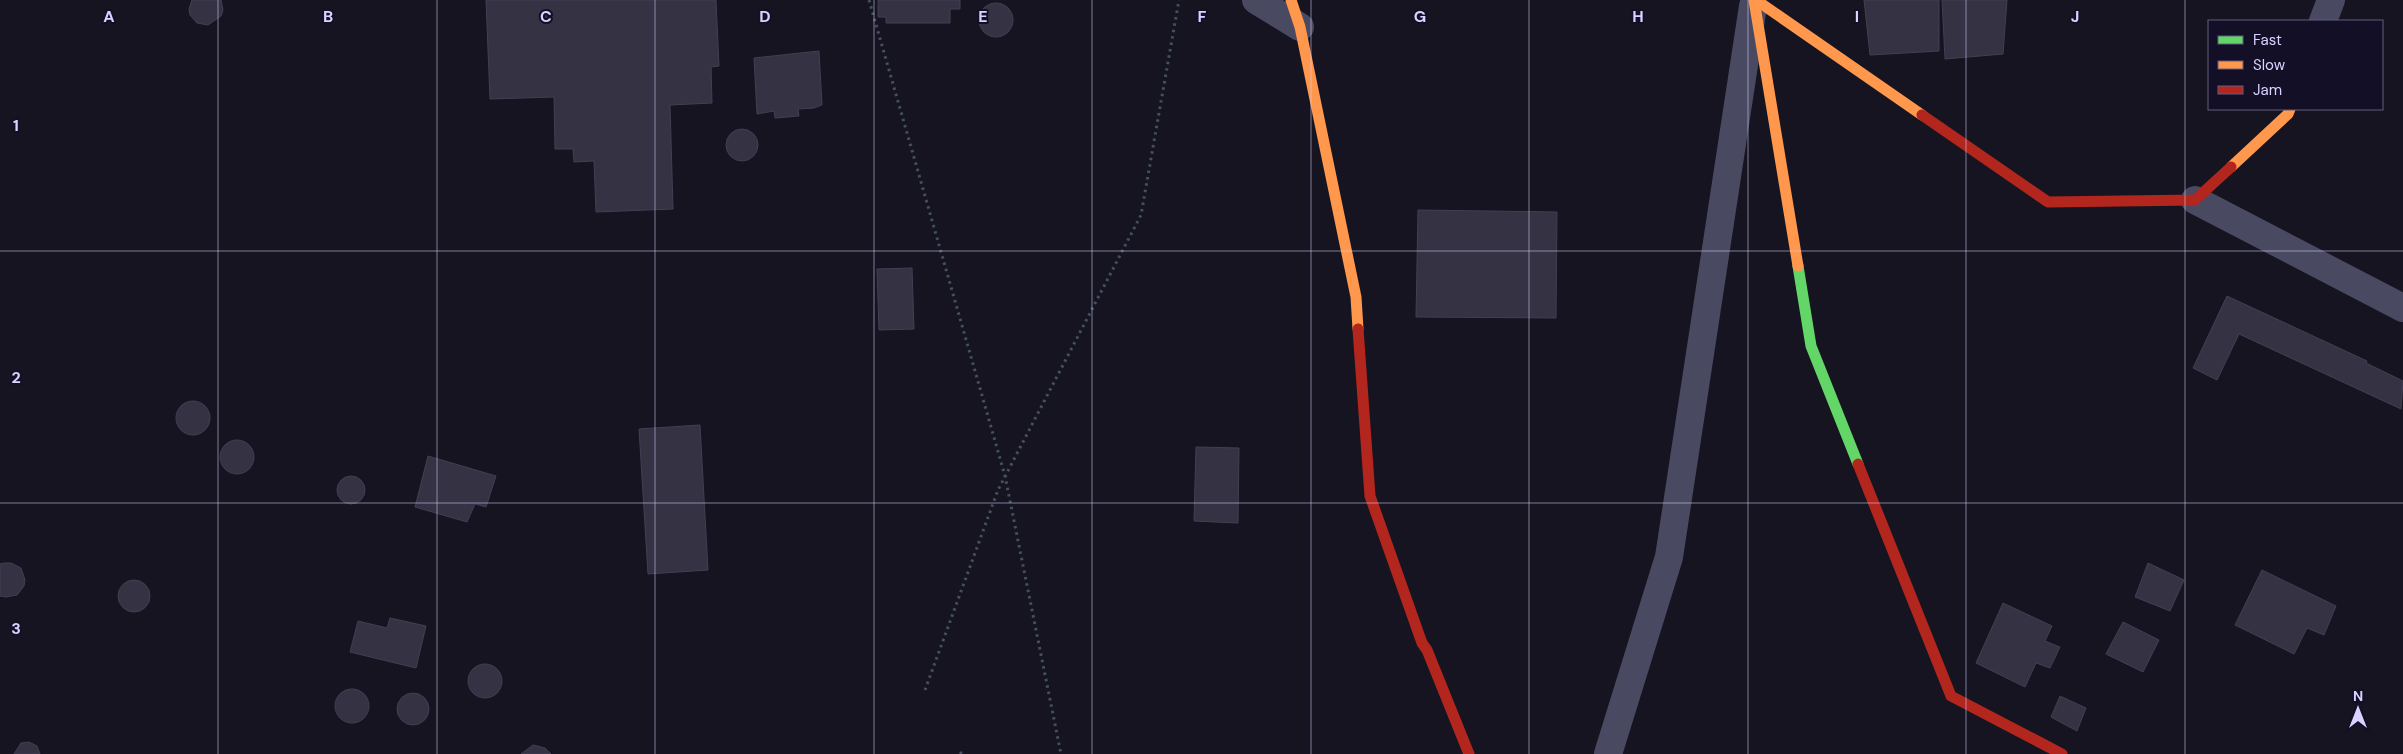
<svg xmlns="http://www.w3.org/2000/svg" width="2403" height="754" viewBox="0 0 2403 754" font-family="'DM Sans',sans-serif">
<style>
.building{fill:#343243;stroke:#433f54}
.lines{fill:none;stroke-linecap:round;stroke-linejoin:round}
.path{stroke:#44505f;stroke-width:3;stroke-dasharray:2.5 4;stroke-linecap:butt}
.street{stroke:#4a4962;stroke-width:28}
.fast{stroke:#63d668;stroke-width:11}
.slow{stroke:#ff974d;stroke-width:11}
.jam{stroke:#b3261e;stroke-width:11}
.grid{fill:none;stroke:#d9d4ff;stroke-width:1;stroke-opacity:0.55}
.grid-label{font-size:16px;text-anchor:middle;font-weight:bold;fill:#d9d4ff;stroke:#130f26;stroke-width:4;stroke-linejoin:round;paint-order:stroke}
</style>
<rect width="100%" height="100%" fill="#161421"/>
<g class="building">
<path d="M192,0H221L223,10L221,16L208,25L197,23L190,15L189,9Z"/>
<path d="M486,0H716L719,66L711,67L712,103L670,105L673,209L596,212L594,161L574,162L573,149H555L554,97L490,99Z"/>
<path d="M878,0H960V9H950V23H886V17H878Z"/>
<path d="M1864,0H1939V51L1870,55Z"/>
<path d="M1942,0H2007L2003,54L1945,59Z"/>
<circle cx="996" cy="20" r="17"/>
<path d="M819,51L822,105L814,108L798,109L799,116L775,118L774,111L757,114L754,58Z"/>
<circle cx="742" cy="145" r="16"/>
<path d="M1418,210L1557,212L1556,318L1416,317Z"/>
<path d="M912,268L914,329L879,330L877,269Z"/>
<path d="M2227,296L2367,361L2366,363L2403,381L2401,409L2239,334L2217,380L2193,368Z"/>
<circle cx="193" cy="418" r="17"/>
<path d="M700,425L708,570L648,574L639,429Z"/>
<circle cx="237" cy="457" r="17"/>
<path d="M1196,447L1239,448L1238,523L1194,521Z"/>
<path d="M428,456L496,476L486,507L475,504L467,522L415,507Z"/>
<circle cx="351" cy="490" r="14"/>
<path d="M5,563H11L21,568L25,580L24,586L17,595L6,597L0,596V564Z"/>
<path d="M2148,563L2184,580L2170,611L2135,597Z"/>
<path d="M2262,570L2336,606L2324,635L2307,628L2294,654L2235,625Z"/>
<circle cx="134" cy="596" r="16"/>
<path d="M2003,603L2052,626L2045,641L2060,647L2050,668L2036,663L2025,687L1976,663Z"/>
<path d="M390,618L426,626L416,668L350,652L358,621L387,628Z"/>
<path d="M2123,622L2159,640L2143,672L2106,654Z"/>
<circle cx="485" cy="681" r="17"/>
<circle cx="352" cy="706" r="17"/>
<circle cx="413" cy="709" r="16"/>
<path d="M2060,696L2086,708L2077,731L2051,717Z"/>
<path d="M29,742L37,746L40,754H14L21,743Z"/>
<path d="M533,745L545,748L551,754H521Z"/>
</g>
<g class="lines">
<g class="path">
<path d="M869,0L1005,476L1061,754"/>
<path d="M925,690L998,490L1141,215L1179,0"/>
<path d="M960,752L962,754"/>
</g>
<g class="street">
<path d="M1256,0L1300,27"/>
<path d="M2323,21L2331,0"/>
<path d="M2195,200L2403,308"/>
<path d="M1608,754L1669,557L1753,6"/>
</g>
<path class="fast" d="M1798,266L1811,346L1858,464"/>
<g class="slow">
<path d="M1291,0L1300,27L1356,297L1358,329"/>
<path d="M1754,0L1798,266"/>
<path d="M1756,0L1922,115"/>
<path d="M2231,167L2288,114L2290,109"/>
</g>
<g class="jam">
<path d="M1922,115L2048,202L2195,200L2231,167"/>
<path d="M1358,329L1370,496L1422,643L1427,650L1469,754"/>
<path d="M1858,464L1951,696L2062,754"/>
</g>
</g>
<path class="grid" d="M218,0V754M437,0V754M655,0V754M874,0V754M1092,0V754M1311,0V754M1529,0V754M1748,0V754M1966,0V754M2185,0V754M0,251H2403M0,503H2403"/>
<g class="grid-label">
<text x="109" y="22">A</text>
<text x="328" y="22">B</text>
<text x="546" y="22">C</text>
<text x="765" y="22">D</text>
<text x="983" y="22">E</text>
<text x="1202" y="22">F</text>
<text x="1420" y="22">G</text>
<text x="1638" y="22">H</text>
<text x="1857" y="22">I</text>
<text x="2075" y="22">J</text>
<text x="16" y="131">1</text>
<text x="16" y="383">2</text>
<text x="16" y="634">3</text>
</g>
<rect x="2208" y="20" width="175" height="90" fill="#130f26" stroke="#625e7d"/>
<rect x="2218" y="36" width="25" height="8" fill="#63d668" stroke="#625e7d"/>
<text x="2253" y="45" font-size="15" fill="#d9d4ff">Fast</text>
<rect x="2218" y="61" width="25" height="8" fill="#ff974d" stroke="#625e7d"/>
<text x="2253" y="70" font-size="15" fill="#d9d4ff">Slow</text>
<rect x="2218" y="86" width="25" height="8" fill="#b3261e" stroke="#625e7d"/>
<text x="2253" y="95" font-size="15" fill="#d9d4ff">Jam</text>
<g transform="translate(2358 709)" stroke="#130f26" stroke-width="4" paint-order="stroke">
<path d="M0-4L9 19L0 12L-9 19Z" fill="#d9d4ff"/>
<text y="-8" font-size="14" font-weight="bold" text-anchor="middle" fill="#d9d4ff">N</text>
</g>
</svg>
